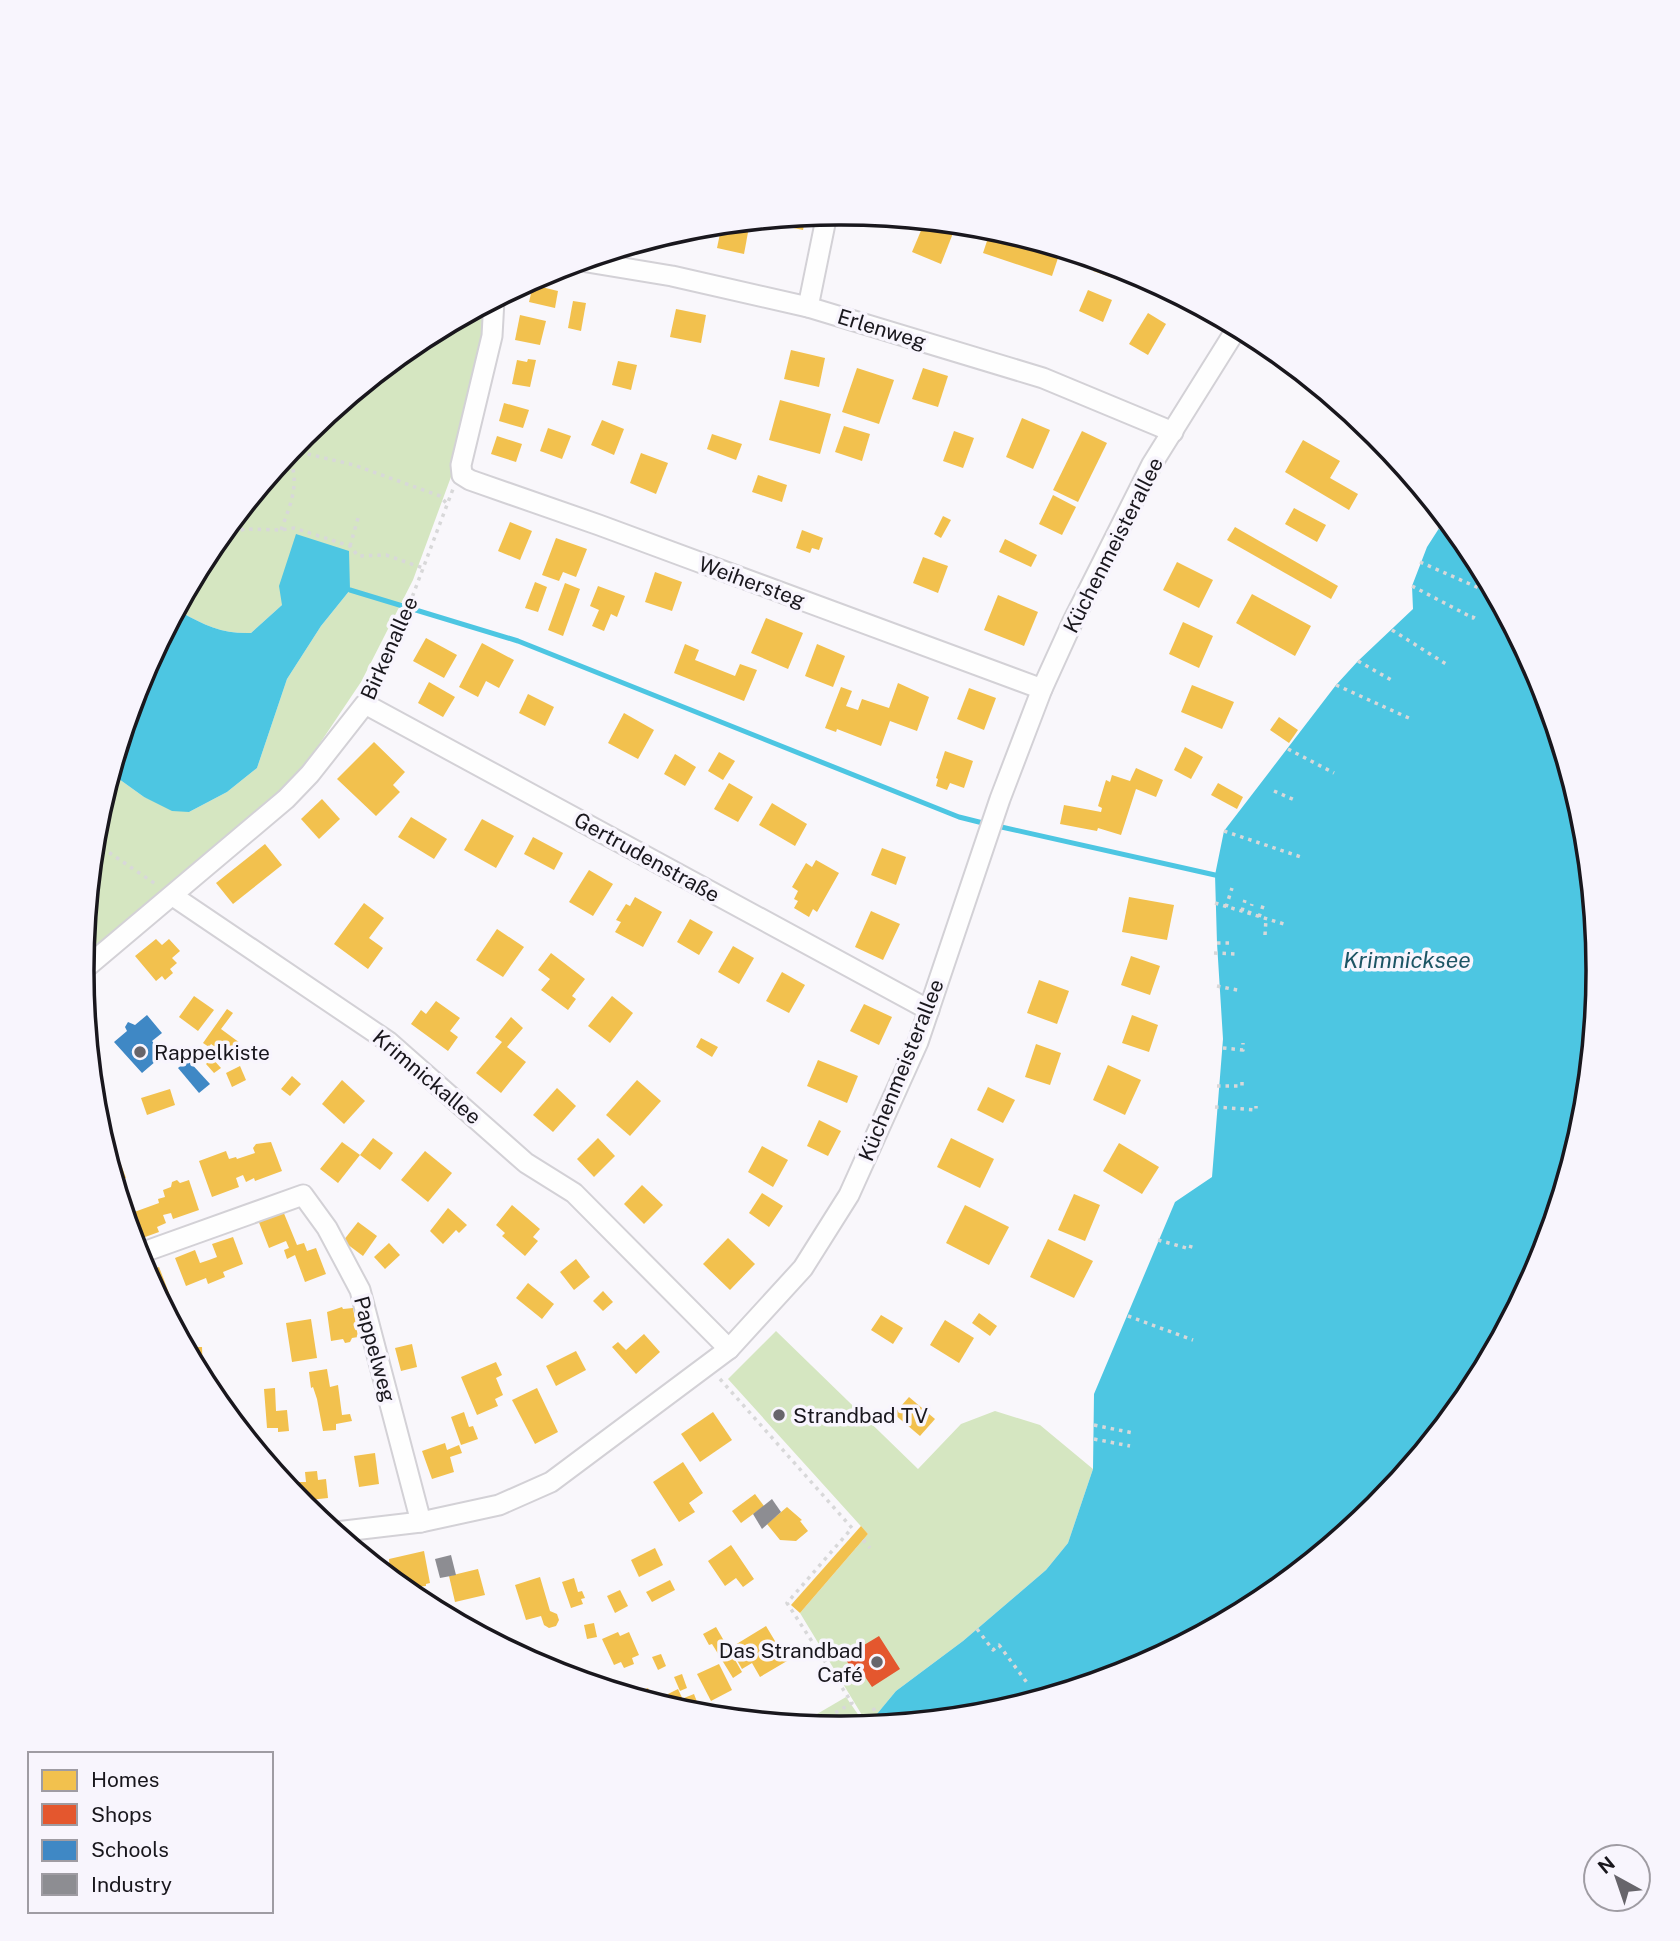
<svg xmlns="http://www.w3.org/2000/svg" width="1680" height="1941" viewBox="0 0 1680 1941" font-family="'Public Sans',sans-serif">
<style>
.green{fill:#d5e6c1}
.water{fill:#4dc6e2}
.homes{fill:#f2c14e}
.shops{fill:#e4572e}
.schools{fill:#3f88c5}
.industry{fill:#8d8d92}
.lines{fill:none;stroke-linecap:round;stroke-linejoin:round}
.stream{stroke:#4dc6e2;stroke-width:5}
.minor-casing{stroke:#d3d1d6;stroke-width:23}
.path{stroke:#d8d8d9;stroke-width:3.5;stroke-dasharray:3.5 5;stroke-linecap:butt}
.minor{stroke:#fefefe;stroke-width:19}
.poi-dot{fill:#67656b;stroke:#f8f5fd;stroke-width:2.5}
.labels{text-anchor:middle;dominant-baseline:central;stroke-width:7;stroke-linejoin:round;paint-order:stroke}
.street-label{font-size:21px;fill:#19171d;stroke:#f8f5fd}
.poi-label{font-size:21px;fill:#19171d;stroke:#f8f5fd;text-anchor:start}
.water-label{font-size:23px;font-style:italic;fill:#1d5565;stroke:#f8f5fd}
.rim{fill:none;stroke:#19171d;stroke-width:3.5}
</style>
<rect width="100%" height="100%" fill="#f9f7fb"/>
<g class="green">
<path d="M489,303L455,466L413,580L361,682L296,779L84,957L97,822L112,774L144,797L189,812L227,792L257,768L287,679L321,626L350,590L282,605L251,633C224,634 205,626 181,612L180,606L210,549L304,434L419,340Z"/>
<path d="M776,1331L918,1469L961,1424L995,1411L1040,1425L1093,1469L1068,1543L1046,1570L963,1641L896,1691L868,1725L800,1613L868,1534L728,1379Z"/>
<path d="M846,1697L866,1726L840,1728L800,1724Z"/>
</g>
<g class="water">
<path d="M1445,519L1470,550L1540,681L1583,823L1598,971L1583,1119L1540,1261L1470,1392L1376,1507L1261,1601L1130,1671L987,1714L867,1726L896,1691L963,1641L1046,1570L1068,1543L1093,1469L1094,1394L1175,1202L1212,1177L1223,1039L1217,943L1215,875L1224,831L1336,685L1358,661L1413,609L1412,586L1427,547Z"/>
<path d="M296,534L349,551L350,590L321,626L287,679L257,768L227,792L189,812L172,811L144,797L112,774L140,680L180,606L181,612C205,626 224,634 251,633L282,605L279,586Z"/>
</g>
<g class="homes">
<path d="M806,216L803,230L774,224L776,219Z"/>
<path d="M925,221L943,223L955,228L941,264L912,252Z"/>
<path d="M734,223L749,227L744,254L717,248L722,224Z"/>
<path d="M991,229L1060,252L1052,276L983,253Z"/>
<path d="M1097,261L1116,268L1113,278L1093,271Z"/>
<path d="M533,285L558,291L555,308L529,302Z"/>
<path d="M1088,290L1112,300L1103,322L1079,311Z"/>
<path d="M573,301L586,303L581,331L568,328Z"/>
<path d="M676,309L706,315L701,343L670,337Z"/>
<path d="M1148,313L1166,324L1148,355L1129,344Z"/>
<path d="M520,315L546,321L540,345L515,340Z"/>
<path d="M791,350L825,358L819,387L784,379Z"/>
<path d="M528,359L536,360L530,387L512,384L517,360L527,362Z"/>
<path d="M618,361L637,365L631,390L612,385Z"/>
<path d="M857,368L894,380L879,424L842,412Z"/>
<path d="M923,368L948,376L938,407L912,399Z"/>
<path d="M780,400L831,414L820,454L769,440Z"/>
<path d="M504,403L529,410L523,428L499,421Z"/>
<path d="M1022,418L1050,430L1033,469L1006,457Z"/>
<path d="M602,420L624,429L614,455L591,445Z"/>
<path d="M844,426L870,434L862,461L835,452Z"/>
<path d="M548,428L571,436L562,459L540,451Z"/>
<path d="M954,431L974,438L963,468L943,461Z"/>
<path d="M1082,431L1107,443L1078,502L1053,490Z"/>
<path d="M712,434L742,444L736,460L707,449Z"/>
<path d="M497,436L522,444L516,462L491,454Z"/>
<path d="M1303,440L1340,461L1330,478L1358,494L1349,510L1285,472Z"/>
<path d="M641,453L668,463L656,494L630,483Z"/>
<path d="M758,475L787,485L782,502L752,492Z"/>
<path d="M1053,495L1076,507L1062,535L1039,524Z"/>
<path d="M1294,508L1326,525L1317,542L1285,524Z"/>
<path d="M943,516L951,520L941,538L934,534Z"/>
<path d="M510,522L532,531L520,560L498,551Z"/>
<path d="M1235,527L1338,586L1331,599L1227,540Z"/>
<path d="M802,530L823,538L819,550L812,548L810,553L796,548Z"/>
<path d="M556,538L587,549L576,577L563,572L559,581L542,575Z"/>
<path d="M1005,539L1037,555L1031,567L999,552Z"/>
<path d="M923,557L948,566L938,593L913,583Z"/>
<path d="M1177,562L1213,580L1199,608L1163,590Z"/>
<path d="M655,572L682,582L672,611L645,602Z"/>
<path d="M535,582L547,587L538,612L525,608Z"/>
<path d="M565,583L580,589L563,636L548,630Z"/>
<path d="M598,586L625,596L617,617L611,614L604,631L592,626L599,610L590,606Z"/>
<path d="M1252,594L1311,626L1295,656L1236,623Z"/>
<path d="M998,595L1038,612L1024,646L984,630Z"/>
<path d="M766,618L803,633L788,669L751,653Z"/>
<path d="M1183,622L1213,636L1199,668L1169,654Z"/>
<path d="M426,638L457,655L444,678L413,661Z"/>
<path d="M482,643L514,660L499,688L486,681L478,697L459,687Z"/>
<path d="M685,644L699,650L695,660L735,676L740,664L757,670L744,701L674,673Z"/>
<path d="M817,644L845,656L833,687L805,676Z"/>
<path d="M429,682L455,697L443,717L418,703Z"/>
<path d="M898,683L929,697L917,731L890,721L881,746L837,729L836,732L825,728L841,687L852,691L846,706L858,710L862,699L889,708Z"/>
<path d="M1192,685L1234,702L1222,729L1181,712Z"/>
<path d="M969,688L996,698L984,730L957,719Z"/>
<path d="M528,694L554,707L545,726L519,713Z"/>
<path d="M624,713L654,730L638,759L608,743Z"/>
<path d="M1279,717L1298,730L1289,743L1270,730Z"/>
<path d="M374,742L405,772L393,785L400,792L376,816L337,779Z"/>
<path d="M1185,747L1203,757L1191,779L1174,770Z"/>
<path d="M945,751L973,761L964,788L950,783L947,790L936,786L938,779L936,778Z"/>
<path d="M719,752L735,761L723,780L708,771Z"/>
<path d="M675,754L696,767L685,786L664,774Z"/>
<path d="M1136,768L1163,780L1156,797L1136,789L1121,835L1098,828L1097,831L1060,824L1064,805L1101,812L1102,808L1098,806L1106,780L1110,782L1112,775L1130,781Z"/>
<path d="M729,783L753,797L738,822L714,809Z"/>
<path d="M1218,783L1243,797L1237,809L1211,795Z"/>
<path d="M322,799L340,819L319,839L301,819Z"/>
<path d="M772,803L807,824L795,846L759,825Z"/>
<path d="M411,817L447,839L434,859L398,837Z"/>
<path d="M482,819L514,836L496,868L464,850Z"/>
<path d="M533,837L563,853L554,870L524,854Z"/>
<path d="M265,844L282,865L233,904L216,883Z"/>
<path d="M882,848L906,857L896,885L871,875Z"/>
<path d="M816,860L839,873L817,912L813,909L809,917L794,908L798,901L794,899L798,891L792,887L806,863L812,867Z"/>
<path d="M589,870L613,884L593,916L569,902Z"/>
<path d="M635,897L662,912L643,947L615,932L621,922L616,920L626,904L630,906Z"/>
<path d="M1129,897L1174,905L1167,940L1122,932Z"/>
<path d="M364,903L384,918L369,938L383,948L368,969L334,944Z"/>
<path d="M871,911L900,924L883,960L855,947Z"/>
<path d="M690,919L713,932L699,955L677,942Z"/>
<path d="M497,929L524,947L503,977L476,960Z"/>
<path d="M156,939L162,945L169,939L180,951L172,958L177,963L170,969L173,973L165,980L162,976L156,981L135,956Z"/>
<path d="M733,946L754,958L739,984L718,972Z"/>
<path d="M551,953L585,979L572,996L576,999L568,1010L541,990L550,979L538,970Z"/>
<path d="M1131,956L1160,966L1150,995L1121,985Z"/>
<path d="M782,972L805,985L789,1013L766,1001Z"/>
<path d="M1039,980L1069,991L1057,1024L1027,1013Z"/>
<path d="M194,996L214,1010L198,1031L179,1017Z"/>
<path d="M612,996L633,1013L610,1043L588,1026Z"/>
<path d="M436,1001L460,1018L450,1031L458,1037L448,1051L411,1024L421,1010L426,1014Z"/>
<path d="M864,1004L892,1017L879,1045L850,1031Z"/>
<path d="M227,1009L233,1013L221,1029L240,1043L230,1057L211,1044L209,1047L203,1043Z"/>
<path d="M1132,1015L1158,1025L1149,1052L1122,1043Z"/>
<path d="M511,1017L523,1028L507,1047L526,1062L501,1093L476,1073L502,1042L495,1037Z"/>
<path d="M701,1038L718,1047L712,1057L696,1047Z"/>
<path d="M1036,1044L1061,1053L1050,1085L1025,1077Z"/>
<path d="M212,1058L221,1068L214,1073L206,1064Z"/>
<path d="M818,1060L858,1076L847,1103L807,1086Z"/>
<path d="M1108,1065L1141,1080L1125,1115L1093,1100Z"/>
<path d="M240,1066L246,1080L232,1087L226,1073Z"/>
<path d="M292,1076L301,1084L290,1096L281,1089Z"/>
<path d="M342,1080L365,1101L344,1124L322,1104Z"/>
<path d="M637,1080L661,1101L630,1136L606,1115Z"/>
<path d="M988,1087L1015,1100L1003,1123L977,1110Z"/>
<path d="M557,1088L576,1106L553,1132L533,1115Z"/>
<path d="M170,1089L175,1105L147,1115L141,1098Z"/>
<path d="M819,1120L841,1131L828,1156L807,1146Z"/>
<path d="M373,1138L393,1153L380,1170L360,1155Z"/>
<path d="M598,1138L615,1156L594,1177L577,1159Z"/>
<path d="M951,1138L994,1159L980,1188L937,1167Z"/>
<path d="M271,1142L282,1171L255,1181L254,1178L246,1182L243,1175L236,1178L239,1187L212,1197L199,1161L226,1151L229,1159L236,1157L237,1159L255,1153L253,1148L256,1144Z"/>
<path d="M342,1142L360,1155L338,1183L320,1169Z"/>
<path d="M1119,1143L1159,1167L1142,1194L1103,1171Z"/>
<path d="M762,1146L788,1160L773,1187L748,1172Z"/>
<path d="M425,1151L452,1173L428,1202L401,1180Z"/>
<path d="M119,1159L126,1178L116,1181L110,1163Z"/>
<path d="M177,1180L180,1183L189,1180L199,1210L173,1219L171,1213L163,1215L166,1223L157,1227L159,1232L134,1241L126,1215L159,1203L158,1199L165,1197L163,1190L171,1187L172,1182Z"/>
<path d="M642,1185L663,1205L644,1224L624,1204Z"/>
<path d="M762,1193L783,1206L769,1227L749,1213Z"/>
<path d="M1074,1194L1100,1205L1085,1241L1058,1230Z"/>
<path d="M512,1205L540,1229L533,1237L538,1241L525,1256L502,1236L505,1233L496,1225Z"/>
<path d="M965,1205L1009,1227L989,1265L946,1243Z"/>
<path d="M448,1208L467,1225L459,1233L456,1230L443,1244L430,1231Z"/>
<path d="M283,1211L297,1245L304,1243L307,1251L316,1248L326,1274L305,1282L295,1255L287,1259L284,1250L289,1248L286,1241L269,1248L258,1220Z"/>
<path d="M358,1222L377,1236L363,1256L343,1241Z"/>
<path d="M233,1237L243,1264L223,1272L225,1277L208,1284L206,1278L186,1286L175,1258L195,1250L200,1263L209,1260L217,1257L212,1244Z"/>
<path d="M728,1238L755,1264L730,1290L703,1264Z"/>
<path d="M1048,1239L1093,1261L1074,1298L1030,1277Z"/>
<path d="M389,1243L400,1255L385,1269L374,1257Z"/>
<path d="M576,1259L590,1277L574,1290L560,1272Z"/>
<path d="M159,1267L169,1293L159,1296L146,1272Z"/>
<path d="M528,1283L554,1304L542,1319L516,1298Z"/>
<path d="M603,1291L613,1302L603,1311L593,1301Z"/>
<path d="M342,1307L343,1309L353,1308L358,1337L352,1338L350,1342L345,1343L343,1339L331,1341L327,1312Z"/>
<path d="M979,1313L997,1326L990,1336L972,1323Z"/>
<path d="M881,1315L903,1328L893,1344L871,1330Z"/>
<path d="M311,1319L317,1358L292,1362L286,1323Z"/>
<path d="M945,1320L974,1338L959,1363L930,1345Z"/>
<path d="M644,1334L660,1352L636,1374L612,1347L618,1342L626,1350Z"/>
<path d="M412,1344L417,1367L401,1371L395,1348Z"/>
<path d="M189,1347H202L203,1379L189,1353Z"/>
<path d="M576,1351L586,1370L556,1386L546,1366Z"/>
<path d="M496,1362L502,1375L496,1378L503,1395L495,1399L498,1406L477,1415L461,1377Z"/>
<path d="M327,1369L330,1387L338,1385L342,1415L350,1414L352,1421L336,1424V1430L323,1431L317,1399L313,1387L311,1388L309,1372Z"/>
<path d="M275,1388L276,1411L287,1410L289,1431L278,1432V1428H267L264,1389Z"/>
<path d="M537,1388L558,1432L535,1444L512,1400Z"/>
<path d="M909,1397L935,1419L920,1436L894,1414Z"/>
<path d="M464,1412L469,1427L473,1426L478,1439L461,1445L451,1417Z"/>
<path d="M713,1412L732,1440L700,1462L681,1434Z"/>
<path d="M445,1443L447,1450L459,1445L462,1453L450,1457L454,1472L432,1479L422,1451Z"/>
<path d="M375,1453L379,1484L359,1487L354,1456Z"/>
<path d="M683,1462L703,1493L689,1503L695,1512L679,1522L653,1482Z"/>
<path d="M317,1471L318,1480L326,1479L328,1498L300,1501L298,1482H306L305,1472Z"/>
<path d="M755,1494L764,1506L741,1523L732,1511Z"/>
<path d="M787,1507L802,1520L800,1521L808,1531L796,1541L780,1540L767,1524Z"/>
<path d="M861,1526L868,1534L800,1613L791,1605Z"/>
<path d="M731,1545L754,1579L743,1587L736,1578L725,1586L708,1561Z"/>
<path d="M655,1548L663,1565L639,1577L631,1560Z"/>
<path d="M424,1551L430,1583L426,1584V1586L404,1588L390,1577L389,1559Z"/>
<path d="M478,1569L485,1595L455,1602L449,1576Z"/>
<path d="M540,1577L550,1611L557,1614L559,1620L556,1626L549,1628L544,1625L541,1616L526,1620L515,1585Z"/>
<path d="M574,1578L578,1592L582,1591L585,1598L581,1599L583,1604L571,1608L562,1582Z"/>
<path d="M670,1580L675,1590L652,1602L646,1592Z"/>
<path d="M620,1590L628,1606L615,1613L607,1596Z"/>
<path d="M594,1623L597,1637L587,1639L584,1625Z"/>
<path d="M766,1626L787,1661L760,1677L752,1663L742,1669L730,1648Z"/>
<path d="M716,1627L742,1672L733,1678L712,1644L709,1645L703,1634Z"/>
<path d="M618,1632L620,1636L629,1632L639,1655L632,1658L634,1664L624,1668L621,1662L614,1665L602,1639Z"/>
<path d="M661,1654L666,1666L658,1670L652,1657Z"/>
<path d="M719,1664L732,1690L711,1701L697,1674Z"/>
<path d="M682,1674L687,1688L680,1691L674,1677Z"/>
<path d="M648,1688L654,1702L631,1695Z"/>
<path d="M678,1689L684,1702L674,1707L668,1694Z"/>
<path d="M694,1694L699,1707L689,1711L684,1698Z"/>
</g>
<path class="shops" d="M879,1636L900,1669L872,1687L857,1665L852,1669L844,1657Z"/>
<g class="schools">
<path d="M147,1015L162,1033L152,1041L163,1055L142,1073L114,1042L127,1031L125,1027L128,1022L135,1025Z"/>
<path d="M188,1060L210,1084L199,1093L178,1068Z"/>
</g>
<g class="industry">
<path d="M772,1499L781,1512L762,1529L753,1514Z"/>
<path d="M451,1555L456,1575L440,1578L435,1559Z"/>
</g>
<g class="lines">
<g class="stream">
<path d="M350,590L518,641L959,817L987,824"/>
<path d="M997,826L1215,875"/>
</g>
<defs>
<g id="minor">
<path d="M581,261L672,276L808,307L1043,378L1173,432"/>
<path d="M494,300L492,336L461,465L462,475L470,480L599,525L1042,689"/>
<path d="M808,307L827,214"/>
<path d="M173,896L389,1042L526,1163L574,1193L729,1349"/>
<path d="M82,971L286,799L310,774L365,704L929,1010"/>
<path d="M138,1254L303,1195L327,1228L360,1290L421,1522"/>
<path d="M336,1532L421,1522L499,1505L551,1482L729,1349L803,1268L849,1195L918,1042L1000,799L1042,689L1072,623L1152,464L1237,328"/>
</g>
</defs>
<use href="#minor" class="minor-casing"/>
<g class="path">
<path d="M291,450L354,465L440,496L447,504"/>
<path d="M1438,527L1458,535"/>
<path d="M281,530C291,503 301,482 288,455"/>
<path d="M224,533L246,529L281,530L294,528L350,546L358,556L386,555L423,568"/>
<path d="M350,546L358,518"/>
<path d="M1420,562L1488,592"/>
<path d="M1412,586L1473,618L1475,614"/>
<path d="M1392,630L1446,664"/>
<path d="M1358,661L1393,681"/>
<path d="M1336,685L1411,719"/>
<path d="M368,688L402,624L453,489"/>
<path d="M1288,749L1334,773"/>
<path d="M1274,791L1297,801"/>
<path d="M1224,831L1301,857"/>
<path d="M95,843L157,885"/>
<path d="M1215,903L1284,924"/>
<path d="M1226,907L1232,888"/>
<path d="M1242,911L1245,900"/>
<path d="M1249,914L1252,904"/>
<path d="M1259,917L1264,903"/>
<path d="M1265,935L1266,919"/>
<path d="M1217,943H1233"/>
<path d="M1214,953L1237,954"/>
<path d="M1217,986L1242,991"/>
<path d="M1223,1048L1243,1050V1043"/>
<path d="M1217,1086H1242V1081"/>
<path d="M1215,1107L1256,1110V1106"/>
<path d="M1158,1240L1190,1249L1192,1242"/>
<path d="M1128,1316L1193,1340"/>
<path d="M720,1379L852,1528L787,1603L852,1703L813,1726"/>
<path d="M1094,1425L1133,1433"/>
<path d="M1094,1439L1130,1446"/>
<path d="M863,1540L870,1548"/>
<path d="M977,1629L993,1650L999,1645L1028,1684"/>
<path d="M873,1708L884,1724"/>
</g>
<use href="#minor" class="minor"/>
</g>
<g class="poi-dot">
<circle cx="140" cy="1052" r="7"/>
<circle cx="779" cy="1415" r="7"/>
<circle cx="877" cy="1662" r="7"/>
</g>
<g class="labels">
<g class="street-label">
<text transform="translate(882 329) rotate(17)">Erlenweg</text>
<text transform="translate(1113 545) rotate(-63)">Küchenmeisterallee</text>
<text transform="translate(752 582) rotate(20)">Weihersteg</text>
<text transform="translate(389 648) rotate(-66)">Birkenallee</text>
<text transform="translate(647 857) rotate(29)">Gertrudenstraße</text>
<text transform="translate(901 1070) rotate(-68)">Küchenmeisterallee</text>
<text transform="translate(427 1077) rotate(40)">Krimnickallee</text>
<text transform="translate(375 1349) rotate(75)">Pappelweg</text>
</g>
<g class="poi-label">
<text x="154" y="1052">Rappelkiste</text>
<text x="793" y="1415">Strandbad TV</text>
<text x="863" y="1650" text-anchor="end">Das Strandbad<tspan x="863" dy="24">Café</tspan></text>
</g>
<g class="water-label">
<text x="1407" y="959">Krimnicksee</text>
</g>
</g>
<path d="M0 0H1680V1941H0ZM839 225H841A745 745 0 0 1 1586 970V971A745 745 0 0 1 841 1716H839A745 745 0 0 1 94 971V970A745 745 0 0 1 839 225Z" fill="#f8f5fd" fill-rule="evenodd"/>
<path class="rim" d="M839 225H841A745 745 0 0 1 1586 970V971A745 745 0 0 1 841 1716H839A745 745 0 0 1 94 971V970A745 745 0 0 1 839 225Z"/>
<rect x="28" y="1752" width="245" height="161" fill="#f8f5fd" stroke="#9f9ca3" stroke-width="2"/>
<rect x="42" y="1770" width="35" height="21" fill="#f2c14e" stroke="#9f9ca3" stroke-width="2"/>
<text x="91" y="1787" font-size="21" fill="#19171d">Homes</text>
<rect x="42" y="1804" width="35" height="21" fill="#e4572e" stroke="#9f9ca3" stroke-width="2"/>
<text x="91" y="1822" font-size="21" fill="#19171d">Shops</text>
<rect x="42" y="1840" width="35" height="21" fill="#3f88c5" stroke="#9f9ca3" stroke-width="2"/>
<text x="91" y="1857" font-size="21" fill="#19171d">Schools</text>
<rect x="42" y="1874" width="35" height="21" fill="#8d8d92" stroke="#9f9ca3" stroke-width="2"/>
<text x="91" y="1892" font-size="21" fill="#19171d">Industry</text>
<g transform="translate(1617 1878) rotate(320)"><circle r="33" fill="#f8f5fd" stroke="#9f9ca3" stroke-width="2"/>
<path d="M0-5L12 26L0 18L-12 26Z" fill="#67656b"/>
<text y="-10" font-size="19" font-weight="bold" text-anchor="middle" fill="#19171d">N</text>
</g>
</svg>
